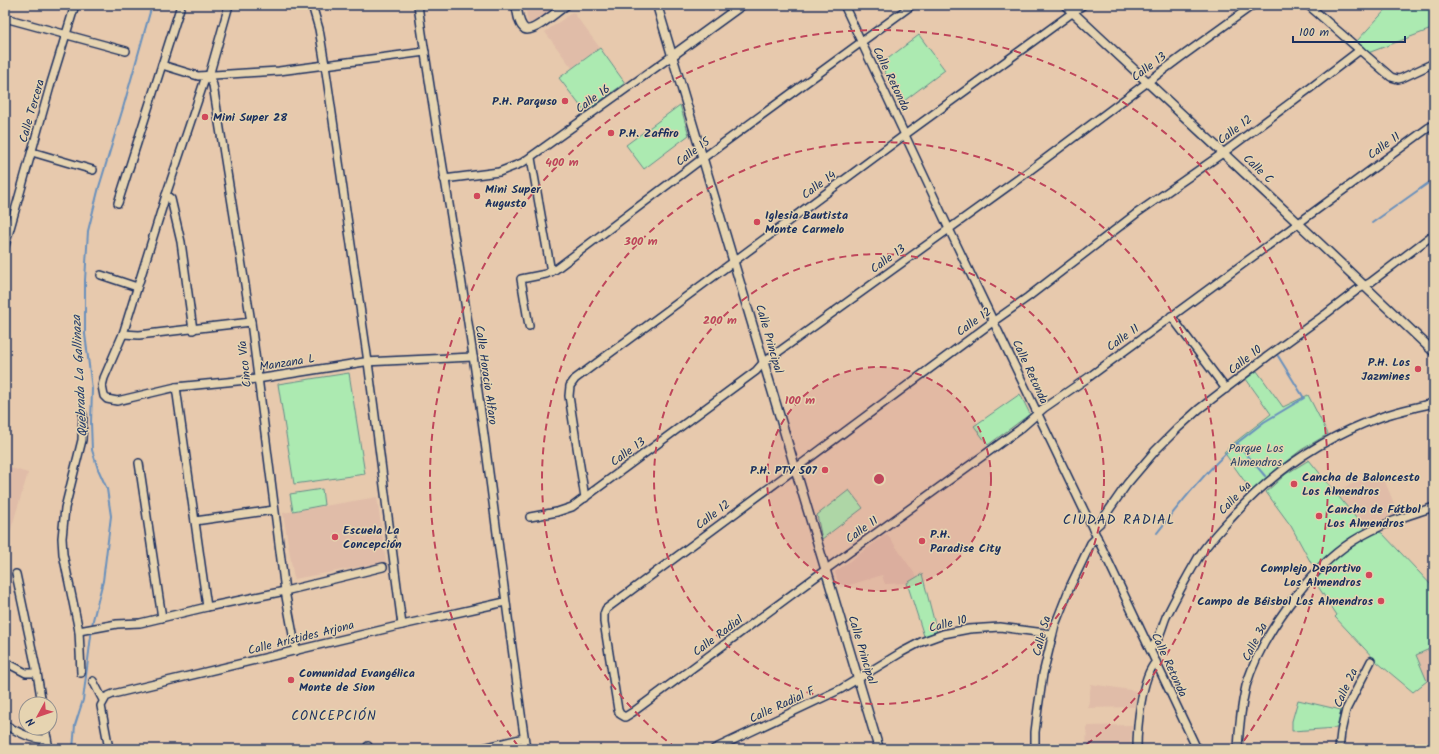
<svg xmlns="http://www.w3.org/2000/svg" width="1439" height="754" viewBox="0 0 1439 754" font-family="Kalam,sans-serif">
<style>
.built{fill:#e0bca8}
.green{fill:#aceab1;stroke:#648c88}
.lines{fill:none;stroke-linecap:round;stroke-linejoin:round}
.stream{stroke:#6990bc;stroke-width:2}
.minor-casing{stroke:#1b2f5e;stroke-width:10}
.tertiary-casing{stroke:#1b2f5e;stroke-width:11}
.minor{stroke:#e6d4b1;stroke-width:7}
.tertiary{stroke:#e6d4b1;stroke-width:8}
.ring{fill:none;stroke:#bf465b;stroke-width:2;stroke-dasharray:7 5}
.poi-dot{fill:#d1495b;stroke:#e6d4b1;stroke-width:1.5}
.labels{text-anchor:middle;dominant-baseline:central;stroke-width:3;stroke-linejoin:round;paint-order:stroke}
.street-label{font-size:12px;fill:#1b2f5e;stroke:#e6d4b1}
.poi-label{font-size:12px;font-weight:bold;fill:#1b2f5e;stroke:#e6d4b1;text-anchor:start}
.park-label{font-size:12px;fill:#2a4266;stroke:#e6d4b1}
.water-label{font-size:13px;font-style:italic;fill:#283f6e;stroke:#e6d4b1}
.neighbourhood-label{font-size:13px;letter-spacing:1px;fill:#1b2f5e;stroke:#e6d4b1}
.quarter-label{font-size:14px;letter-spacing:1px;fill:#1b2f5e;stroke:#e6d4b1}
.centre{fill:#bf465b;stroke:#e6d4b1;stroke-width:2}
.ring-label{font-size:12px;text-anchor:middle;font-weight:bold;fill:#bf465b;stroke:#e6d4b1;stroke-width:3;stroke-linejoin:round;paint-order:stroke}
</style>
<rect width="100%" height="100%" fill="#e7c9ad"/>
<filter id="ink" filterUnits="userSpaceOnUse"><feTurbulence type="fractalNoise" baseFrequency=".025" numOctaves="2"/><feDisplacementMap in="SourceGraphic" scale="8" xChannelSelector="R" yChannelSelector="G"/><feConvolveMatrix kernelMatrix="1 2 1 2 8 2 1 2 1" color-interpolation-filters="sRGB"/></filter>
<g filter="url(#ink)">
<g class="built">
<path d="M525,5H558L533,24L528,23Z"/>
<path d="M573,12L600,48L572,68L545,32Z"/>
<path d="M5,466L28,473L5,549Z"/>
<path d="M1381,472L1398,513L1365,529L1335,491Z"/>
<path d="M377,497L386,562L294,579L283,513Z"/>
<path d="M887,534L917,577L907,583L885,584L882,575L840,588L835,572Z"/>
<path d="M1434,647V678L1427,681L1416,655Z"/>
<path d="M1091,684L1137,691L1134,707L1088,708Z"/>
<path d="M1132,725L1130,747L1086,749L1087,726Z"/>
</g>
<g class="green">
<path d="M1390,5H1414L1434,11V28L1368,53L1356,42Z"/>
<path d="M919,35L945,70L900,104L881,64Z"/>
<path d="M600,48L625,83L585,112L559,78Z"/>
<path d="M680,105L689,135L644,169L626,145Z"/>
<path d="M1257,371L1283,407L1308,395L1328,434L1301,450L1278,468L1252,492L1224,452L1234,443L1271,414L1246,379Z"/>
<path d="M349,373L365,474L294,484L278,384Z"/>
<path d="M1020,394L1030,414L988,445L974,426Z"/>
<path d="M1309,460L1365,529L1382,533L1434,588V647L1416,655L1427,681L1413,692L1377,662L1335,617L1337,615L1315,582L1316,569L1311,563L1291,526L1266,492L1286,474Z"/>
<path d="M322,489L324,505L293,511L290,494Z"/>
<path d="M849,490L863,508L822,539L817,515Z"/>
<path d="M922,574L937,632L924,636L907,583Z"/>
<path d="M1298,700L1341,710L1337,728L1292,731V721Z"/>
</g>
<g class="lines">
<g class="stream">
<path d="M1372,223L1434,179"/>
<path d="M1265,476L1237,443L1264,422L1304,398L1278,356"/>
<path d="M1157,533C1182,501 1207,470 1237,443"/>
<path d="M73,749L75,725L83,700L93,620L103,581L111,516L107,489L98,469L92,450L91,423L92,389L85,334V280L88,231L99,187L123,108L152,5"/>
</g>
<defs>
<g id="minor">
<path d="M229,5L209,76L204,82L166,195L123,334L104,378L102,386L104,396L107,399L117,401L176,387L257,379L364,362L473,357"/>
<path d="M312,5L319,29L325,65L368,362L402,625"/>
<path d="M418,5C434,122 456,239 473,356C492,487 507,618 526,749"/>
<path d="M844,5L949,229L1093,529L1197,749"/>
<path d="M1308,5L1391,77L1398,79L1402,78L1434,63"/>
<path d="M5,18L126,51"/>
<path d="M1360,50L1313,86L1223,153L1137,213L1028,297L994,321L606,609L604,614V622L618,710L620,714L625,717L633,712L825,570L1020,429L1044,408L1089,377L1428,128L1434,125"/>
<path d="M162,65L198,76L279,71L425,52"/>
<path d="M209,76L213,85L251,322L285,591L296,651"/>
<path d="M32,152L93,170"/>
<path d="M531,158L551,272"/>
<path d="M444,179L499,172L522,163L672,56"/>
<path d="M166,195L171,199L181,242L193,330"/>
<path d="M118,203L181,5"/>
<path d="M5,246L51,83L75,5"/>
<path d="M101,275L137,287"/>
<path d="M1171,316L1226,389"/>
<path d="M529,326L521,279L546,274L556,269L703,158L912,5"/>
<path d="M123,334L139,335L251,322"/>
<path d="M176,387L207,607"/>
<path d="M139,463L162,618"/>
<path d="M585,498L569,396L570,386L575,379L906,134L1083,5"/>
<path d="M530,517L557,512L572,507L756,371L763,363L1021,177L1181,57L1253,5"/>
<path d="M195,521L274,510"/>
<path d="M1093,529L1100,523L1127,484L1155,451L1178,428L1199,409L1268,356L1327,313L1357,290L1371,282L1434,234"/>
<path d="M16,574L37,673L42,704"/>
<path d="M79,631L117,624L140,623L207,607L285,591L383,567"/>
<path d="M1150,649C1159,642 1162,627 1166,617C1176,597 1187,577 1198,558C1208,542 1221,529 1233,516C1274,471 1324,437 1381,417C1398,411 1416,407 1434,403"/>
<path d="M5,662L26,673H37"/>
<path d="M81,673L79,631L63,554L62,538L65,508L82,440L83,415"/>
<path d="M93,681L103,700"/>
<path d="M5,725C18,732 32,740 47,739"/>
<path d="M45,728L49,749"/>
<path d="M368,746L369,749"/>
<path d="M109,749L101,706L106,697L113,694L402,625L505,602"/>
<path d="M479,749L524,738"/>
<path d="M714,749L841,689L902,652L921,642L943,634L969,629L1000,627L1052,634"/>
<path d="M1035,749V732L1038,708L1043,674L1055,625L1070,587L1091,543L1097,537"/>
<path d="M1137,749C1137,728 1141,677 1156,662"/>
<path d="M1238,749C1239,728 1241,707 1246,686C1261,636 1309,569 1353,541C1378,525 1406,516 1434,507"/>
<path d="M1339,749L1341,732L1346,710L1371,661"/>
</g>
<g id="tertiary">
<path d="M516,5C518,12 518,24 525,29C533,33 559,10 566,5"/>
<path d="M657,5L879,749"/>
<path d="M1065,5L1298,223L1434,352"/>
<path d="M672,56L742,5"/>
</g>
</defs>
<use href="#minor" class="minor-casing"/>
<use href="#tertiary" class="tertiary-casing"/>
<use href="#minor" class="minor"/>
<use href="#tertiary" class="tertiary"/>
</g>
</g>
<circle cx="879" cy="479" r="112" fill="#bf465b" fill-opacity=".12"/>
<g class="ring">
<circle cx="879" cy="479" r="112"/>
<circle cx="879" cy="479" r="225"/>
<path d="M676 748A337 337 0 1 1 1082 748"/>
<path d="M518 746A449 449 0 1 1 1240 746"/>
</g>
<g class="poi-dot">
<circle cx="565" cy="101" r="4"/>
<circle cx="205" cy="117" r="4"/>
<circle cx="611" cy="133" r="4"/>
<circle cx="477" cy="196" r="4"/>
<circle cx="757" cy="222" r="4"/>
<circle cx="1418" cy="369" r="4"/>
<circle cx="825" cy="470" r="4"/>
<circle cx="1294" cy="484" r="4"/>
<circle cx="1319" cy="516" r="4"/>
<circle cx="335" cy="537" r="4"/>
<circle cx="922" cy="541" r="4"/>
<circle cx="1369" cy="575" r="4"/>
<circle cx="1381" cy="601" r="4"/>
<circle cx="291" cy="680" r="4"/>
</g>
<g class="labels">
<g class="street-label">
<text transform="translate(1149 67) rotate(-37)">Calle 13</text>
<text transform="translate(891 79) rotate(64)">Calle Retonda</text>
<text transform="translate(593 99) rotate(-36)">Calle 16</text>
<text transform="translate(32 111) rotate(-74)">Calle Tercera</text>
<text transform="translate(1235 130) rotate(-37)">Calle 12</text>
<text transform="translate(1384 146) rotate(-36)">Calle 11</text>
<text transform="translate(693 152) rotate(-37)">Calle 15</text>
<text transform="translate(1258 169) rotate(43)">Calle C</text>
<text transform="translate(819 185) rotate(-36)">Calle 14</text>
<text transform="translate(888 259) rotate(-36)">Calle 13</text>
<text transform="translate(974 322) rotate(-36)">Calle 12</text>
<text transform="translate(1123 338) rotate(-36)">Calle 11</text>
<text transform="translate(769 339) rotate(74)">Calle Principal</text>
<text transform="translate(1245 360) rotate(-38)">Calle 10</text>
<text transform="translate(287 363) rotate(-9)">Manzana L</text>
<text transform="translate(245 364) rotate(-96)">Cinco Vía</text>
<text transform="translate(1030 372) rotate(65)">Calle Retonda</text>
<text transform="translate(486 375) rotate(82)">Calle Horacio Alfaro</text>
<text transform="translate(628 452) rotate(-36)">Calle 13</text>
<text transform="translate(1235 498) rotate(-46)">Calle 4a</text>
<text transform="translate(713 515) rotate(-37)">Calle 12</text>
<text transform="translate(862 530) rotate(-36)">Calle 11</text>
<text transform="translate(948 624) rotate(-14)">Calle 10</text>
<text transform="translate(718 636) rotate(-37)">Calle Radial</text>
<text transform="translate(1042 636) rotate(-75)">Calle 5a</text>
<text transform="translate(301 638) rotate(-14)">Calle Arístides Arjona</text>
<text transform="translate(1255 642) rotate(-63)">Calle 3a</text>
<text transform="translate(862 650) rotate(73)">Calle Principal</text>
<text transform="translate(1169 665) rotate(65)">Calle Retonda</text>
<text transform="translate(1346 688) rotate(-65)">Calle 2a</text>
<text transform="translate(782 705) rotate(-25)">Calle Radial F</text>
</g>
<g class="poi-label">
<text x="557" y="101" text-anchor="end">P.H. Parquso</text>
<text x="213" y="117">Mini Super 28</text>
<text x="619" y="133">P.H. Zaffiro</text>
<text x="485" y="189">Mini Super<tspan x="485" dy="14">Augusto</tspan></text>
<text x="765" y="215">Iglesia Bautista<tspan x="765" dy="14">Monte Carmelo</tspan></text>
<text x="1410" y="362" text-anchor="end">P.H. Los<tspan x="1410" dy="14">Jazmines</tspan></text>
<text x="817" y="470" text-anchor="end">P.H. PTY 507</text>
<text x="1302" y="477">Cancha de Baloncesto<tspan x="1302" dy="14">Los Almendros</tspan></text>
<text x="1327" y="509">Cancha de Fútbol<tspan x="1327" dy="14">Los Almendros</tspan></text>
<text x="343" y="530">Escuela La<tspan x="343" dy="14">Concepción</tspan></text>
<text x="930" y="534">P.H.<tspan x="930" dy="14">Paradise City</tspan></text>
<text x="1361" y="568" text-anchor="end">Complejo Deportivo<tspan x="1361" dy="14">Los Almendros</tspan></text>
<text x="1373" y="601" text-anchor="end">Campo de Béisbol Los Almendros</text>
<text x="299" y="673">Comunidad Evangélica<tspan x="299" dy="14">Monte de Sion</tspan></text>
</g>
<g class="park-label">
<text x="1256" y="448">Parque Los<tspan x="1256" dy="14">Almendros</tspan></text>
</g>
<g class="water-label">
<text transform="translate(80 376) rotate(-93)">Quebrada La Gallinaza</text>
</g>
<g class="neighbourhood-label">
<text x="334" y="716">CONCEPCIÓN</text>
</g>
<g class="quarter-label">
<text x="1119" y="520">CIUDAD RADIAL</text>
</g>
</g>
<circle cx="879" cy="479" r="6" class="centre"/>
<g class="ring-label">
<text x="562" y="166">400 m</text>
<text x="641" y="245">300 m</text>
<text x="720" y="324">200 m</text>
<text x="800" y="404">100 m</text>
</g>
<rect width="1439" height="754" fill="none" stroke="#e6d4b1" stroke-width="20"/>
<rect x="10" y="10" width="1419" height="734" fill="none" stroke="#1b2f5e" stroke-width="1.5" filter="url(#ink)"/>
<g transform="translate(38 716) rotate(230)"><circle r="19" fill="#e6d4b1" stroke="#959290"/>
<path d="M0-3L7 15L0 10L-7 15Z" fill="#d1495b"/>
<text y="-6" font-size="11" font-weight="bold" text-anchor="middle" fill="#1b2f5e">N</text>
</g>
<path d="M1293 36v6h112v-6" fill="none" stroke="#1b2f5e" stroke-width="2"/>
<text x="1299" y="36" font-size="12" fill="#1b2f5e" stroke="#e6d4b1" stroke-width="3" paint-order="stroke">100 m</text>
</svg>
